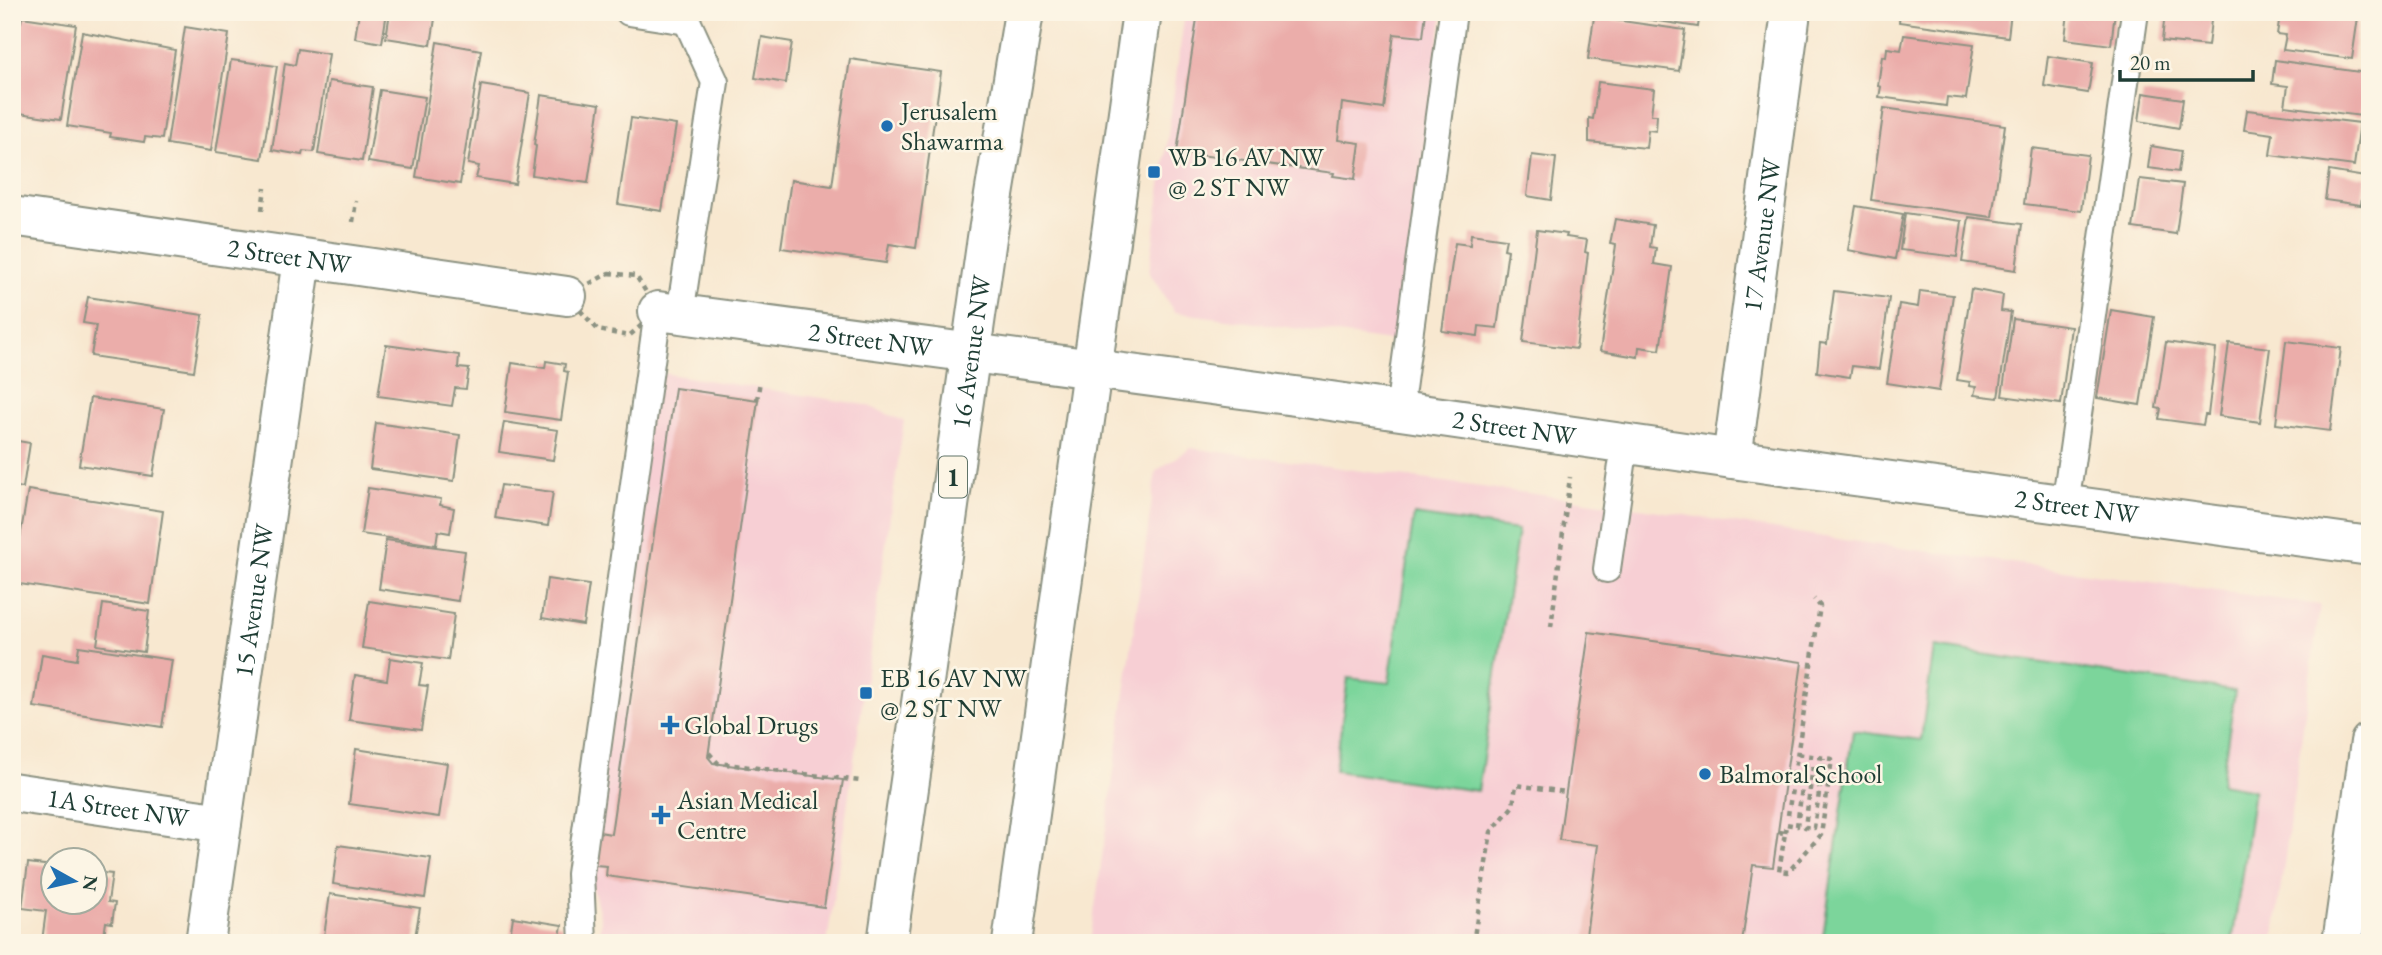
<svg xmlns="http://www.w3.org/2000/svg" width="2382" height="955" viewBox="0 0 2382 955" font-family="'EB Garamond',serif">
<style>
.built{fill:#f7cfd4}
.green{fill:#7bd59b;stroke:#4d8968;stroke-width:2}
.building{fill:#ebadaa}
.lines{fill:none;stroke-linecap:round;stroke-linejoin:round}
.lane-casing{stroke:#8c9282;stroke-width:30}
.street-casing{stroke:#8c9282;stroke-width:42}
.highway-casing{stroke:#8c9282;stroke-width:42}
.path{stroke:#8c9282;stroke-width:4.5;stroke-dasharray:5 5;stroke-linecap:butt}
.lane{stroke:#fff;stroke-width:26}
.street{stroke:#fff;stroke-width:38}
.highway{stroke:#fff;stroke-width:38}
.poi-dot{fill:#1f6fb2;stroke:#fcf5e5;stroke-width:2.5}
.labels{text-anchor:middle;dominant-baseline:central;stroke-width:5;stroke-linejoin:round;paint-order:stroke}
.shield{fill:#fcf5e5;stroke:#617469;stroke-width:2}
.shield-label{font-size:24px;font-weight:bold;fill:#1f3d34}
.poi-label{font-size:26px;fill:#1f3d34;stroke:#fcf5e5;text-anchor:start}
.street-label{font-size:26px;fill:#1f3d34;stroke:#fcf5e5}
</style>
<rect width="100%" height="100%" fill="#fcf5e5"/>
<filter id="ink" filterUnits="userSpaceOnUse"><feTurbulence type="fractalNoise" baseFrequency=".0143" numOctaves="2"/><feDisplacementMap in="SourceGraphic" scale="14" xChannelSelector="R" yChannelSelector="G"/><feConvolveMatrix kernelMatrix="1 2 1 2 8 2 1 2 1" color-interpolation-filters="sRGB"/></filter>
<filter id="wash" filterUnits="userSpaceOnUse"><feTurbulence type="fractalNoise" baseFrequency=".00686" numOctaves="4" result="noise"/><feDisplacementMap in="SourceGraphic" scale="28" xChannelSelector="R" yChannelSelector="G"/><feGaussianBlur stdDeviation="1.57" result="paint"/><feColorMatrix in="noise" values="0 0 0 0 0 0 0 0 0 0 0 0 0 0 0 0 0 1.4 0 .05"/><feComposite in="paint" operator="in"/></filter>
<g filter="url(#wash)">
<rect width="100%" height="100%" fill="#f8e8d0"/>
<g class="built">
<path d="M1185,12H1443L1397,342L1174,312L1149,272Z"/>
<path d="M648,371L866,405L904,421L827,943H598L601,919L588,869Z"/>
<path d="M1191,448L1646,509L1844,540L2320,605L2273,943H1090L1156,471Z"/>
</g>
<g class="green">
<path d="M1414,515L1518,530L1478,791L1335,771L1348,678L1389,683Z"/>
<path d="M1934,647L2235,691L2221,784L2254,790L2232,943H1822L1853,731L1921,740Z"/>
</g>
<g id="blocks">
<g class="building">
<path d="M359,12H387L382,43L355,38Z"/>
<path d="M390,12H436L431,45L386,38Z"/>
<path d="M1198,12H1426L1423,37L1394,34L1384,109L1342,103L1338,140L1360,143L1355,179L1333,176L1334,173L1177,152Z"/>
<path d="M1625,12H1700L1698,27L1625,16Z"/>
<path d="M1900,12H2011L2008,37L1899,22Z"/>
<path d="M2068,12H2115L2111,45L2065,39Z"/>
<path d="M2165,12H2212L2208,46L2162,41Z"/>
<path d="M2289,12H2339L2338,14L2358,17L2352,59L2283,50L2286,35L2277,34L2280,15L2288,16Z"/>
<path d="M22,17L76,25L61,119L20,113L18,120L12,119V20L21,22Z"/>
<path d="M1594,17L1685,30L1679,71L1588,59Z"/>
<path d="M185,27L229,34L211,151L167,144Z"/>
<path d="M82,32L175,50L162,139L145,137L144,142L110,137L111,133L67,126Z"/>
<path d="M1904,35L1974,44L1966,99L1947,97L1946,106L1879,97L1881,87L1878,86L1882,56L1886,57L1887,48L1901,50Z"/>
<path d="M762,37L792,42L786,83L755,78Z"/>
<path d="M437,42L481,50L460,184L416,177Z"/>
<path d="M298,49L329,54L314,152L303,151L302,155L272,150L285,63L295,65Z"/>
<path d="M2048,56L2093,63L2088,93L2044,86Z"/>
<path d="M850,59L941,72L916,248L889,244L886,263L781,248L791,180L832,186Z"/>
<path d="M231,60L277,66L262,159L216,152Z"/>
<path d="M2275,60L2367,73L2361,116L2285,106L2288,86L2272,84Z"/>
<path d="M329,81L373,87L362,161L318,154Z"/>
<path d="M1598,82L1654,89L1651,115H1657L1656,131L1648,130L1646,148L1589,142V118L1593,119Z"/>
<path d="M481,85L530,93L515,184L476,178L479,166L468,164Z"/>
<path d="M380,90L425,97L413,169L368,162Z"/>
<path d="M2143,93L2183,99L2179,128L2139,121Z"/>
<path d="M541,95L600,104L588,183L532,175L536,146L534,145Z"/>
<path d="M1884,108L2005,125L1992,217L1871,200Z"/>
<path d="M2247,110L2360,123L2354,166L2270,155L2273,134L2244,130Z"/>
<path d="M631,118L676,125L662,211L618,204Z"/>
<path d="M2151,146L2181,151L2178,172L2148,168Z"/>
<path d="M2031,148L2088,155L2081,211L2024,204Z"/>
<path d="M1532,155L1556,158L1551,200L1527,196Z"/>
<path d="M2329,171L2365,177L2361,205L2325,200Z"/>
<path d="M2140,179L2183,184L2176,234L2133,228Z"/>
<path d="M1856,206L1903,214L1895,259L1848,250Z"/>
<path d="M1905,213L1962,221L1957,257L1900,250Z"/>
<path d="M1969,217L2022,224L2016,270L1962,262Z"/>
<path d="M1615,219L1653,225L1650,247L1656,248L1654,264L1672,267L1660,350L1639,347L1638,357L1600,351L1616,245L1610,244Z"/>
<path d="M1537,230L1567,234L1566,237L1587,240L1585,252L1588,253L1576,349L1523,342Z"/>
<path d="M1471,234L1506,239L1504,249L1508,250L1497,328L1479,326L1478,336L1442,331L1455,243L1470,245Z"/>
<path d="M1971,289L2003,295L2001,311L2011,312L1998,398L1974,395L1976,387L1969,386L1970,382L1957,380Z"/>
<path d="M1834,291L1889,298L1879,369L1852,366L1850,377L1817,372L1820,343L1827,344Z"/>
<path d="M1920,291L1953,295L1939,391L1887,383L1899,304L1918,307Z"/>
<path d="M88,297L203,315L194,371L91,356L96,325L83,323Z"/>
<path d="M2111,310L2154,317L2140,405L2097,398Z"/>
<path d="M2013,319L2071,327L2061,404L2002,396Z"/>
<path d="M2286,341L2341,348L2330,431L2276,424Z"/>
<path d="M2166,342L2216,349L2208,415H2205L2203,425L2159,419L2161,409L2156,408Z"/>
<path d="M2229,343L2270,348L2260,422L2219,416Z"/>
<path d="M386,345L459,355L458,368L469,369L466,389L455,388L452,406L378,396Z"/>
<path d="M546,361L565,364L564,371L568,372L561,420L505,412L512,363L545,368Z"/>
<path d="M675,388L758,400L708,757L713,763L843,780L824,907L606,876L607,866L595,865L599,832L611,834Z"/>
<path d="M90,398L164,409L153,476L79,465Z"/>
<path d="M504,422L558,430L553,460L499,452Z"/>
<path d="M376,423L460,435L454,481L370,469Z"/>
<path d="M12,440L30,443L23,488L12,486Z"/>
<path d="M501,485L553,492L548,526L495,518Z"/>
<path d="M368,488L441,499L440,505L454,508L450,533L438,531L436,545L361,534Z"/>
<path d="M28,490L163,511L150,604L13,583L12,536L20,538Z"/>
<path d="M386,540L465,551L458,601L379,589Z"/>
<path d="M547,579L589,585L583,625L542,618Z"/>
<path d="M369,601L454,614L448,660L362,648Z"/>
<path d="M103,604L149,611L144,652L97,645Z"/>
<path d="M1589,632L1802,662L1773,867L1753,865L1742,943H1585L1598,845L1559,840Z"/>
<path d="M79,646L172,660L162,727L34,707L42,654L77,660Z"/>
<path d="M390,658L423,663L419,685L428,686L421,730L349,720L355,675L387,680Z"/>
<path d="M356,749L447,763L439,817L349,804Z"/>
<path d="M338,845L431,858L425,898L333,884Z"/>
<path d="M28,863L52,866V902H94V872L112,874L108,902L115,903L112,923L106,922L103,943L42,941L46,911L22,908Z"/>
<path d="M330,894L420,908L414,943H323Z"/>
<path d="M513,917L562,925L559,943H509Z"/>
</g>
</g>
</g>
<g filter="url(#ink)">
<use href="#blocks" fill-opacity="0" stroke="#8c9282" stroke-width="2"/>
<g class="lines">
<defs>
<g id="lane">
<path d="M629,12L687,21"/>
<path d="M680,314L715,82L687,21L688,12"/>
<path d="M1399,411L1453,12"/>
<path d="M2065,506L2135,12"/>
<path d="M1607,569L1625,444"/>
<path d="M583,943L580,874L658,311"/>
</g>
<g id="street">
<path id="s1" d="M12,216L567,296"/>
<path id="s2" d="M658,311L1310,398L1788,467L2370,546"/>
<path id="s3" d="M1732,459L1791,12"/>
<path id="s4" d="M12,792L222,823"/>
<path id="s5" d="M205,943L302,259"/>
<path d="M2342,943L2370,742"/>
</g>
<g id="highway">
<path id="s6" d="M887,943L987,238L1024,12"/>
<path d="M1012,943L1142,12"/>
</g>
</defs>
<use href="#lane" class="lane-casing"/>
<use href="#street" class="street-casing"/>
<use href="#highway" class="highway-casing"/>
<g class="path">
<path d="M262,210L265,188"/>
<path d="M353,222L356,201"/>
<path d="M609,273L636,276L658,311L629,336L598,330L567,296Z"/>
<path d="M757,400L760,381"/>
<path d="M1551,627L1570,477"/>
<path d="M709,753L718,763L860,781"/>
<path d="M1788,815L1820,606L1814,599"/>
<path d="M1778,832L1785,833L1779,871L1788,872L1821,835L1832,759L1797,754"/>
<path d="M1785,833L1786,824L1797,826L1805,765L1813,766L1805,827L1814,828L1824,758"/>
<path d="M1473,943L1491,832L1513,806L1516,785L1566,792"/>
</g>
<use href="#lane" class="lane"/>
<use href="#street" class="street"/>
<use href="#highway" class="highway"/>
</g>
</g>
<g class="poi-dot">
<circle cx="887" cy="126" r="7"/>
<rect x="1147" y="165" width="14" height="14" rx="3.5"/>
<rect x="859" y="686" width="14" height="14" rx="3.5"/>
<path d="M666.5 714.5h7v7h7v7h-7v7h-7v-7h-7v-7h7z"/>
<circle cx="1705" cy="774" r="7"/>
<path d="M657.5 804.5h7v7h7v7h-7v7h-7v-7h-7v-7h7z"/>
</g>
<g class="labels">
<rect class="shield" x="939" y="456.5" width="28" height="41" rx="5"/>
<g class="shield-label">
<text x="953" y="477">1</text>
</g>
<g class="poi-label">
<text x="901" y="111">Jerusalem<tspan x="901" dy="30">Shawarma</tspan></text>
<text x="1168" y="157">WB 16 AV NW<tspan x="1168" dy="30">@ 2 ST NW</tspan></text>
<text x="880" y="678">EB 16 AV NW<tspan x="880" dy="30">@ 2 ST NW</tspan></text>
<text x="684" y="725">Global Drugs</text>
<text x="1719" y="774">Balmoral School</text>
<text x="677" y="800">Asian Medical<tspan x="677" dy="30">Centre</tspan></text>
</g>
<g class="street-label">
<text stroke="none"><textPath href="#s3" startOffset="226">17 Avenue NW</textPath></text>
<text stroke="none"><textPath href="#s1" startOffset="280">2 Street NW</textPath></text>
<text stroke="none"><textPath href="#s2" startOffset="214">2 Street NW</textPath></text>
<text stroke="none"><textPath href="#s6" startOffset="597">16 Avenue NW</textPath></text>
<text stroke="none"><textPath href="#s2" startOffset="864">2 Street NW</textPath></text>
<text stroke="none"><textPath href="#s2" startOffset="1432">2 Street NW</textPath></text>
<text stroke="none"><textPath href="#s5" startOffset="346">15 Avenue NW</textPath></text>
<text stroke="none"><textPath href="#s4" startOffset="107">1A Street NW</textPath></text>
</g>
</g>
<rect width="2382" height="955" fill="none" stroke="#fcf5e5" stroke-width="42"/>
<g transform="translate(74 881) rotate(98)"><circle r="33" fill="#fcf5e5" stroke="#a4ab9e" stroke-width="2"/>
<path d="M0-5L12 26L0 18L-12 26Z" fill="#1f6fb2"/>
<text y="-10" font-size="19" font-weight="bold" text-anchor="middle" fill="#1f3d34">N</text>
</g>
<path d="M2120 70v10h133v-10" fill="none" stroke="#1f3d34" stroke-width="3.5"/>
<text x="2130" y="70" font-size="21" fill="#1f3d34" stroke="#fcf5e5" stroke-width="5" paint-order="stroke">20 m</text>
</svg>
